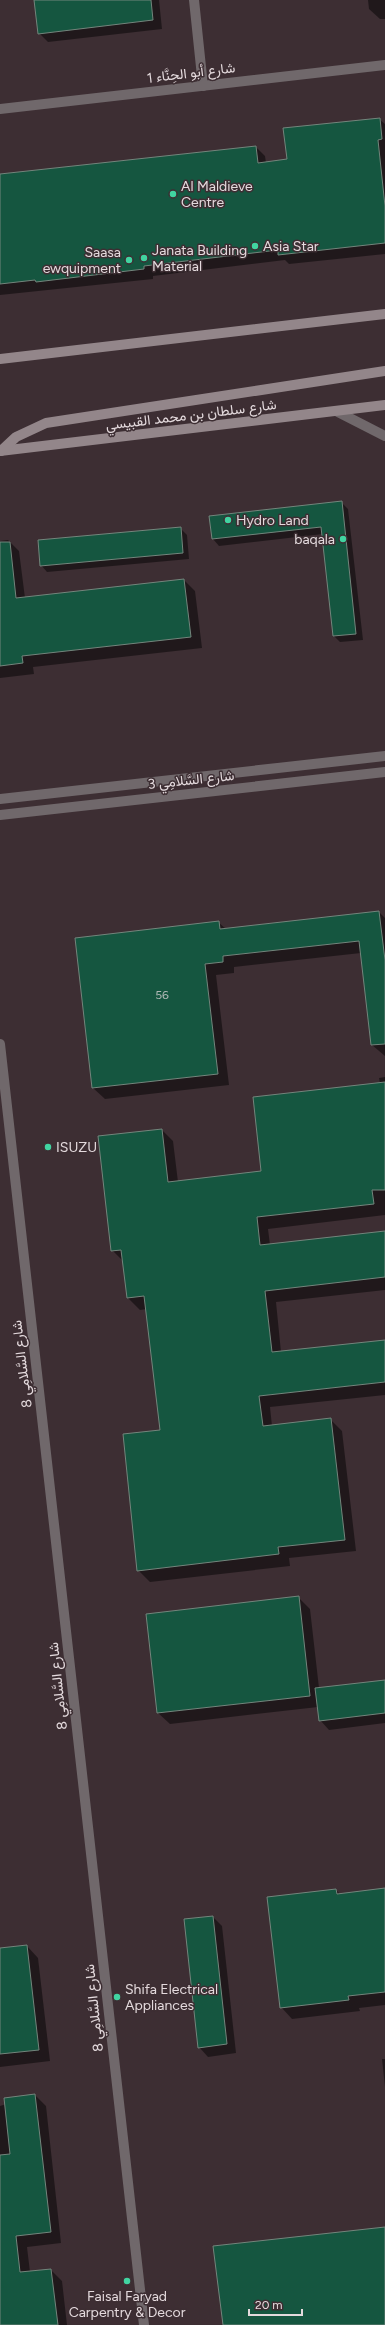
<svg xmlns="http://www.w3.org/2000/svg" width="385" height="2325" viewBox="0 0 385 2325" font-family="Figtree,Vazirmatn,sans-serif">
<style>
.shadow{fill:#0007}
.building{fill:#155640;stroke:#73857c}
.lines{fill:none;stroke-linecap:round;stroke-linejoin:round}
.minor{stroke:#70686b;stroke-width:10}
.secondary{stroke:#93868a;stroke-width:10}
.poi-dot{fill:#41d4a1;stroke:#3d2e33;stroke-width:1.5}
.labels{text-anchor:middle;dominant-baseline:central;stroke-width:3;stroke-linejoin:round;paint-order:stroke}
.number-label{font-size:12px;fill:#b0b9b6}
.street-label{font-size:14px;fill:#e4dadd;stroke:#3d2e33}
.poi-label{font-size:14px;fill:#e4dadd;stroke:#3d2e33;text-anchor:start}
</style>
<rect width="100%" height="100%" fill="#3d2e33"/>
<g class="shadow">
<path d="M35,0H159L162,29L48,42L39,33Z"/>
<path d="M368,0H385V19H380L369,9Z"/>
<path d="M379,119L385,124V254L289,264L285,260L153,276V279L0,295V174L256,147L265,156L266,163L288,160Z"/>
<path d="M341,502L348,509L363,640L340,642L334,636L323,534L219,546L213,539L210,517Z"/>
<path d="M180,528L187,535L189,559L47,572L41,565Z"/>
<path d="M8,540L19,551L25,598L184,580L195,591L202,648L33,667L34,674L0,678V541Z"/>
<path d="M379,912L385,918V1056L372,1045L361,953L234,967V973L216,975L229,1085L105,1099L93,1088L218,922L226,929Z"/>
<path d="M385,1077V1215L268,1229L270,1245L385,1232V1290L276,1302L281,1352L385,1341V1395L270,1407L272,1426L330,1419L342,1431L356,1551L289,1558L290,1566L150,1582L138,1570L161,1431L147,1309L140,1310L128,1298L124,1262L112,1250L162,1130L173,1141L178,1182L263,1172L380,1083L379,1078Z"/>
<path d="M298,1597L310,1609L319,1688L385,1681V1723L329,1730L320,1720L318,1707L170,1724L158,1713Z"/>
<path d="M385,1889V2005L359,2008L360,2011L292,2019L281,2007L336,1890L340,1894Z"/>
<path d="M213,1917L222,1926L236,2053L208,2057L199,2047Z"/>
<path d="M27,1946L38,1958L50,2061L0,2067V1949Z"/>
<path d="M382,2059H385V2087Z"/>
<path d="M35,2095L46,2106L61,2243L27,2247L30,2272L51,2270L62,2281L67,2325H0V2106Z"/>
</g>
<g class="building">
<path d="M34,0H151L153,20L38,34Z"/>
<path d="M380,118L382,139L378,140L385,206V243L278,255V250L144,266V269L36,282L35,280L0,284V174L256,146L258,163L287,159L283,128Z"/>
<path d="M342,501L356,634L333,636L321,527L212,539L209,516Z"/>
<path d="M181,527L183,553L40,566L38,540Z"/>
<path d="M0,542H10L16,598L184,579L191,637L22,656L23,663L0,666Z"/>
<path d="M379,911L385,960V1044L371,1045L359,941L223,956V962L205,964L218,1074L92,1088L75,938L219,921L220,929Z"/>
<path d="M385,1082V1190H372L374,1204L257,1217L260,1245L385,1231V1277L265,1291L272,1352L385,1340V1382L259,1396L263,1426L331,1418L345,1540L278,1547L279,1554L137,1571L123,1434L160,1430L144,1296L127,1298L121,1250L111,1251L98,1136L162,1129L168,1182L261,1171L253,1097Z"/>
<path d="M299,1596L310,1696L157,1713L146,1614Z"/>
<path d="M385,1680V1713L319,1721L315,1688Z"/>
<path d="M385,1888V1992L348,1996L349,2000L280,2008L267,1897L336,1889L337,1894Z"/>
<path d="M213,1916L227,2044L198,2048L184,1919Z"/>
<path d="M27,1945L39,2050L0,2054V1948Z"/>
<path d="M35,2094L51,2232L16,2236L20,2272L51,2269L58,2325H0V2155L10,2154L4,2098Z"/>
<path d="M385,2227V2325H223L213,2246Z"/>
</g>
<g class="lines">
<g class="minor">
<path d="M194,0L203,86"/>
<path d="M0,109L385,65"/>
<path d="M338,412L385,436"/>
<path d="M0,799L385,756"/>
<path d="M0,815L385,772"/>
<path d="M0,1044L144,2325"/>
</g>
<g class="secondary">
<path d="M0,359L385,314"/>
<path d="M0,451L385,405"/>
<path d="M1,451L16,437L46,423L385,371"/>
</g>
</g>
<g class="poi-dot">
<circle cx="173" cy="194" r="4"/>
<circle cx="255" cy="246" r="4"/>
<circle cx="144" cy="258" r="4"/>
<circle cx="129" cy="260" r="4"/>
<circle cx="228" cy="520" r="4"/>
<circle cx="343" cy="539" r="4"/>
<circle cx="48" cy="1147" r="4"/>
<circle cx="117" cy="1997" r="4"/>
<circle cx="127" cy="2281" r="4"/>
</g>
<g class="labels">
<g class="number-label">
<text x="162" y="995">56</text>
</g>
<g class="street-label">
<text transform="translate(191 73) rotate(-7)">شارع أبو الحِنَّاء 1</text>
<text transform="translate(191 415) rotate(-7)">شارع سلطان بن محمد القبيسي</text>
<text transform="translate(191 780) rotate(-6)">شارع السَّلامِي 3</text>
<text transform="translate(22 1364) rotate(-97)">شارع السَّلامِي 8</text>
<text transform="translate(58 1686) rotate(-96)">شارع السَّلامِي 8</text>
<text transform="translate(94 2008) rotate(-96)">شارع السَّلامِي 8</text>
</g>
<g class="poi-label">
<text x="181" y="186">Al Maldieve<tspan x="181" dy="16">Centre</tspan></text>
<text x="263" y="246">Asia Star</text>
<text x="152" y="250">Janata Building<tspan x="152" dy="16">Material</tspan></text>
<text x="121" y="252" text-anchor="end">Saasa<tspan x="121" dy="16">ewquipment</tspan></text>
<text x="236" y="520">Hydro Land</text>
<text x="335" y="539" text-anchor="end">baqala</text>
<text x="56" y="1147">ISUZU</text>
<text x="125" y="1989">Shifa Electrical<tspan x="125" dy="16">Appliances</tspan></text>
<text x="127" y="2296" text-anchor="middle">Faisal Faryad<tspan x="127" dy="16">Carpentry &amp; Decor</tspan></text>
</g>
</g>
<path d="M249 2309v6h53v-6" fill="none" stroke="#e4dadd" stroke-width="2"/>
<text x="255" y="2309" font-size="12" fill="#e4dadd" stroke="#3d2e33" stroke-width="3" paint-order="stroke">20 m</text>
</svg>
